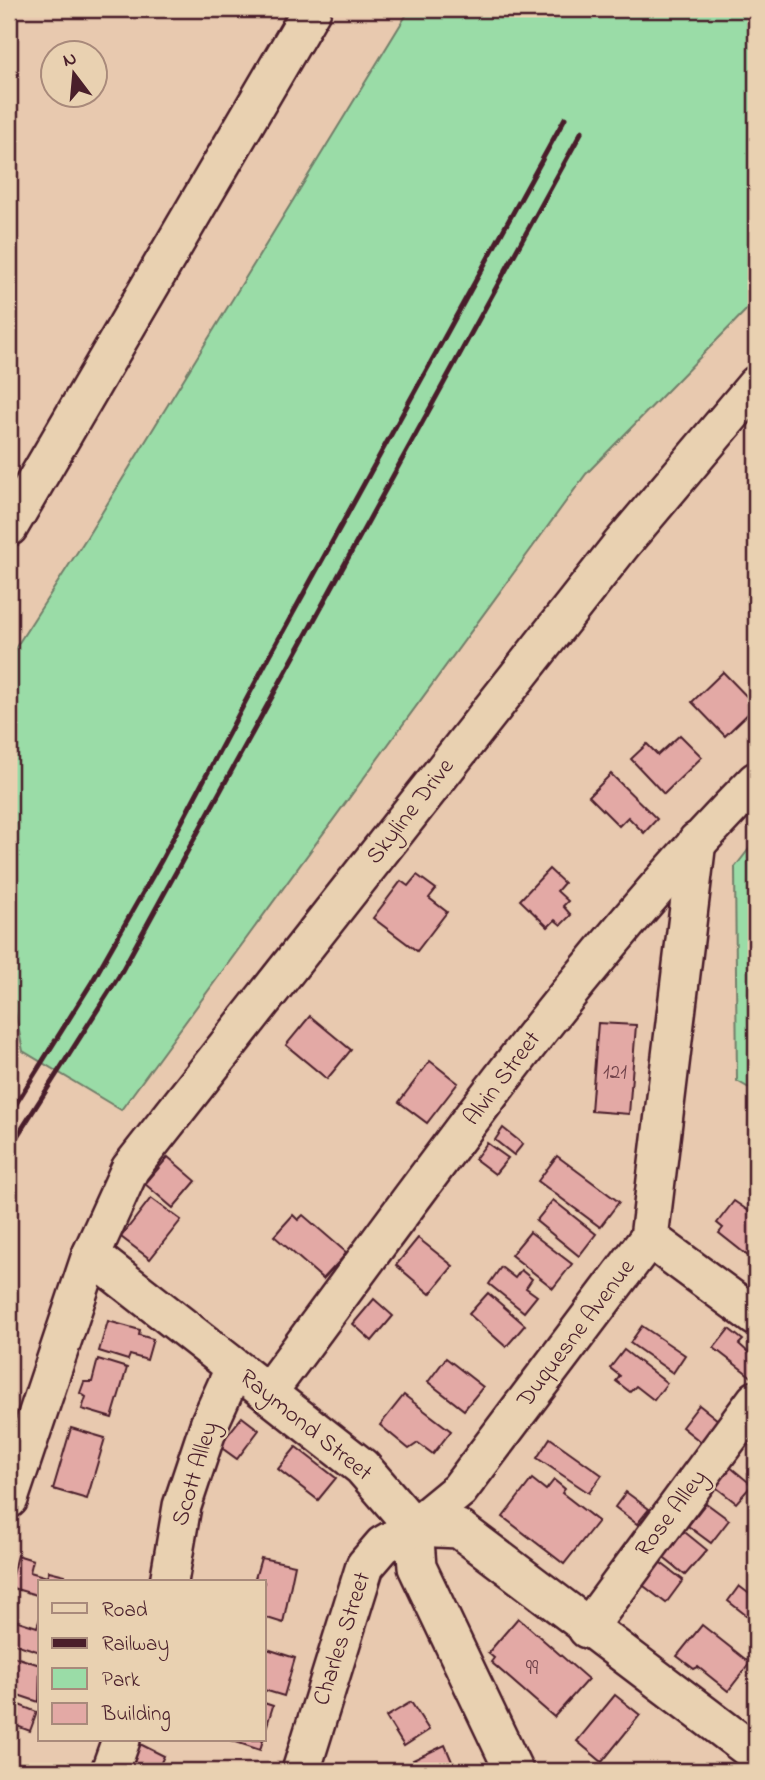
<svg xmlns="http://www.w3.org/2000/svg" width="765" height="1780" viewBox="0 0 765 1780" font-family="'Indie Flower',sans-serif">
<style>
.green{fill:#9adca7;stroke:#727e69;stroke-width:2}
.building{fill:#e3a9a5;stroke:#4a1f2b;stroke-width:2}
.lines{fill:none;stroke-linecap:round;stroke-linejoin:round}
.minor-casing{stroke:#4a1f2b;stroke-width:42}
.minor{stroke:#e9d1b1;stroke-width:37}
.rail{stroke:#4a1f2b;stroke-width:5}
.labels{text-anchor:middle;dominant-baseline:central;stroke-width:5;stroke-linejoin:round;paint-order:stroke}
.number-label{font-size:21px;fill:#70424a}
.street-label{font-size:24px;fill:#4a1f2b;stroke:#e9d1b1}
</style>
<rect width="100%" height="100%" fill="#e8c9af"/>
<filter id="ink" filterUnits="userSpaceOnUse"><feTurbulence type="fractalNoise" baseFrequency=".0143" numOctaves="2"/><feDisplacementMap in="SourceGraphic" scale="14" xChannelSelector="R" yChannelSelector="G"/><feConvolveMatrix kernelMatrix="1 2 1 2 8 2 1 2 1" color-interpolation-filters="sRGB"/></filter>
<g filter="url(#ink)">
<g class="green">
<path d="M410,9H756V300L586,474L121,1110L23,1051L9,982V658L87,537Z"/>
<path d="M756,840V1092L737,1081L735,867Z"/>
</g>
<g class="building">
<path d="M723,672L756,706L725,736L692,702Z"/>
<path d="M680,735L702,757L664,794L631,759L647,744L658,755Z"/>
<path d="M611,774L657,819L644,833L628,817L619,826L589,796Z"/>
<path d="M549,869L564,883L557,891L568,901L563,906L571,915L561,925L555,920L548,927L520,900Z"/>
<path d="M417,875L436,889L429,898L447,912L417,951L373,918L401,881L408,886Z"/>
<path d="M310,1016L351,1050L327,1079L286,1045Z"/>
<path d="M598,1023L636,1025L629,1114L591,1111Z"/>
<path d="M430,1061L458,1083L427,1123L399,1102Z"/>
<path d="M503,1128L523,1144L514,1155L495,1140Z"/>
<path d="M487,1143L508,1158L495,1174L475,1159Z"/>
<path d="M557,1156L619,1202L600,1227L538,1181Z"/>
<path d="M168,1157L196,1181L173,1208L145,1184Z"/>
<path d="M151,1198L181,1220L150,1259L121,1237Z"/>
<path d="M553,1200L596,1234L579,1256L536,1221Z"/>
<path d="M734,1201L756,1216V1245L748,1256L719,1233L723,1228L717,1223Z"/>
<path d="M293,1215L298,1220L303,1215L347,1253L323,1279L274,1236Z"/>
<path d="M530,1232L572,1264L553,1288L511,1255Z"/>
<path d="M418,1238L453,1266L430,1294L396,1265Z"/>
<path d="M501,1267L515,1278L521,1270L532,1279L526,1288L537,1296L524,1312L489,1284Z"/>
<path d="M488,1293L525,1325L506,1347L469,1314Z"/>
<path d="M374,1299L393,1316L372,1341L353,1324Z"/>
<path d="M108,1321L140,1330L139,1335L153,1339L147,1360L130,1355L128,1360L99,1351Z"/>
<path d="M642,1326L685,1355L673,1373L630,1343Z"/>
<path d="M729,1329L743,1340L739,1344L749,1353L756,1344V1373L753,1378L714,1348Z"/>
<path d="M624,1350L667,1383L654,1400L636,1386L630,1392L616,1381L620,1376L610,1368Z"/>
<path d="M446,1358L483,1387L464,1410L428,1382Z"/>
<path d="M98,1359L127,1368L112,1418L82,1409L86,1397L80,1393L84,1382H92Z"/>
<path d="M404,1395L451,1431L433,1454L418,1443L409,1449L380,1425Z"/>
<path d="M699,1405L723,1424L706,1446L682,1427Z"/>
<path d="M242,1417L259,1430L237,1459L219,1446Z"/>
<path d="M71,1428L105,1438L87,1499L53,1489Z"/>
<path d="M550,1438L602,1475L589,1493L537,1458Z"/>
<path d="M296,1447L336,1478L318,1500L278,1469Z"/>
<path d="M729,1466L752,1485L736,1503L713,1485Z"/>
<path d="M532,1479L546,1490L554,1480L565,1489L562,1493L598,1521L564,1564L503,1517Z"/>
<path d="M626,1492L649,1509L637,1524L615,1507Z"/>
<path d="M706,1503L729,1520L711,1543L688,1526Z"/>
<path d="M681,1529L707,1550L685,1575L660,1555Z"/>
<path d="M17,1555L33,1560L30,1572L47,1577L49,1571L65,1575L63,1582H40V1596L9,1587Z"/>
<path d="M261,1558L295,1565L283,1623L264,1617V1582H254Z"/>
<path d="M657,1560L683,1580L666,1603L640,1583Z"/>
<path d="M739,1586L756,1599V1623L728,1601Z"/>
<path d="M40,1618V1652L9,1642L12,1619L37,1627Z"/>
<path d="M518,1618L588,1679L554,1717L491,1662L494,1658L488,1653Z"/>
<path d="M702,1625L750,1663L728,1691L698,1667L694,1669L677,1656Z"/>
<path d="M264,1648L295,1658L284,1696L264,1690Z"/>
<path d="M9,1655L40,1665L39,1702L9,1692Z"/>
<path d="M615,1695L640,1715L602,1762L577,1741Z"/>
<path d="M9,1701L37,1712L30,1731L9,1723Z"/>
<path d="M411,1702L429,1730L404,1746L386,1717Z"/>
<path d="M264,1703L273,1706L264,1735Z"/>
<path d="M230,1740H263L260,1750Z"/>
<path d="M136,1742L164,1756L157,1771H126Z"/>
<path d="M445,1745L456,1771H418L413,1760Z"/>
</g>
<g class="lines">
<defs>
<g id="minor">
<path d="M9,527L312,9"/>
<path d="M649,1238L756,1317"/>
<path d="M91,1255L362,1467L414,1527L459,1529L756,1754"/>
<path d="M268,1392C424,1184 573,967 756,781"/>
<path d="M9,1499L91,1255L130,1169L621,545L756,385"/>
<path d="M414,1527L417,1567L514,1771"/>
<path d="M169,1582L182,1506L210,1422L234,1369"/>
<path d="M587,1629L756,1400"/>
<path d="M110,1771L121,1740"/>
<path d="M301,1771L365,1566L383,1545L414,1527L459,1490L649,1238L697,841"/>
</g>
</defs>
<use href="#minor" class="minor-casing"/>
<use href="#minor" class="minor"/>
<g class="rail">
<path d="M9,1115L92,982L161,861L270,655L565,118"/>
<path d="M9,1149L119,976L582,131"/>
</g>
</g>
</g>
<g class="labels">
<g class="number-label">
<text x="615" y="1073">121</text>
<text x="532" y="1669">99</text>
</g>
<g class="street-label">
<text transform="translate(411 812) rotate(-52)">Skyline Drive</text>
<text transform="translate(503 1079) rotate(-53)">Alvin Street</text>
<text transform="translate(577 1334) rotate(-53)">Duquesne Avenue</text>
<text transform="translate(305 1426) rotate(39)">Raymond Street</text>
<text transform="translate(196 1474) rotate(-73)">Scott Alley</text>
<text transform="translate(672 1514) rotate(-53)">Rose Alley</text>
<text transform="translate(343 1639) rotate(-72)">Charles Street</text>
</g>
</g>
<rect width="765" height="1780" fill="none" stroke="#e9d1b1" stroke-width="35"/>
<rect x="18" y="18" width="730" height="1745" fill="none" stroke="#4a1f2b" stroke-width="2.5" filter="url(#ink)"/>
<rect x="38" y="1580" width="228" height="161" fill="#e9d1b1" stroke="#a98a7b" stroke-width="2"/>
<rect x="52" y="1603" width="35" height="10" fill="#e9d1b1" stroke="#a98a7b" stroke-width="2"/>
<text x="102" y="1616" font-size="21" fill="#4a1f2b">Road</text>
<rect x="52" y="1638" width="35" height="10" fill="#4a1f2b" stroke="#a98a7b" stroke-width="2"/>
<text x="102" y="1650" font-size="21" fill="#4a1f2b">Railway</text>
<rect x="52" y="1668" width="35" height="21" fill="#9adca7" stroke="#a98a7b" stroke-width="2"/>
<text x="102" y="1686" font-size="21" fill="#4a1f2b">Park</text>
<rect x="52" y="1703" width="35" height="21" fill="#e3a9a5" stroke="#a98a7b" stroke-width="2"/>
<text x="102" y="1720" font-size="21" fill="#4a1f2b">Building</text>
<g transform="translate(74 74) rotate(344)"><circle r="33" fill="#e9d1b1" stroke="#a98a7b" stroke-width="2"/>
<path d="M0-5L12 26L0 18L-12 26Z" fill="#4a1f2b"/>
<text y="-10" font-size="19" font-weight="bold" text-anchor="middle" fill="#4a1f2b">N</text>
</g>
</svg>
